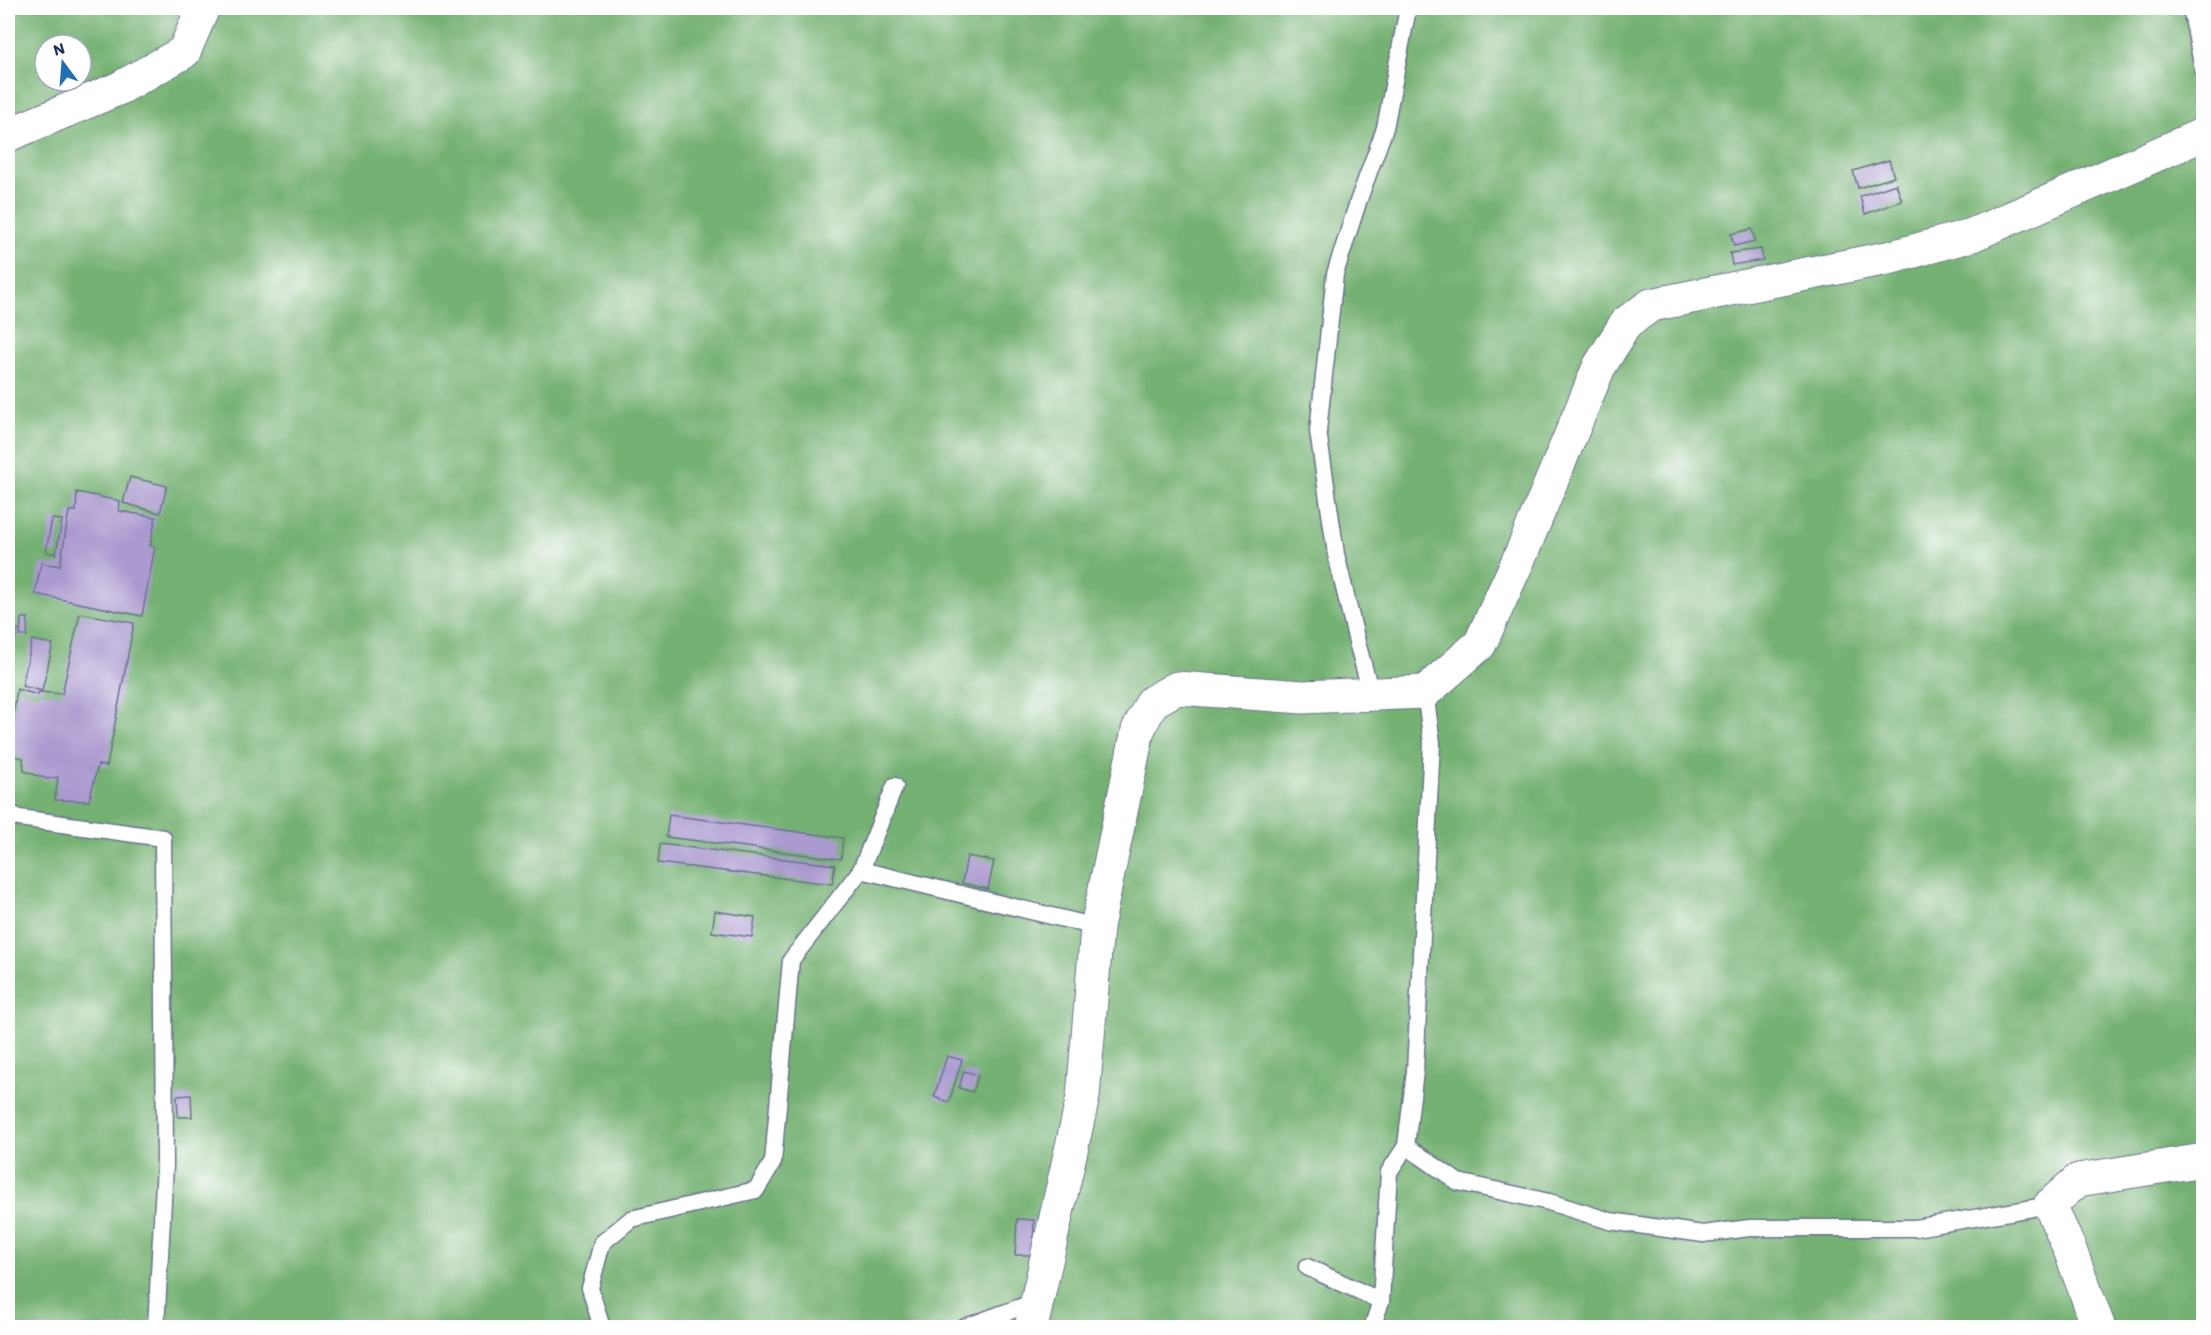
<svg xmlns="http://www.w3.org/2000/svg" width="2211" height="1335" viewBox="0 0 2211 1335" font-family="Itim,sans-serif">
<style>
.forest{fill:#74b172;stroke:#487068;stroke-width:1.5;fill-rule:evenodd}
.building{fill:#ab9acf}
.lines{fill:none;stroke-linecap:round;stroke-linejoin:round}
.service-casing{stroke:#69728c;stroke-width:19}
.minor-casing{stroke:#69728c;stroke-width:35}
.service{stroke:#fff;stroke-width:16}
.minor{stroke:#fff;stroke-width:33}
</style>
<rect width="100%" height="100%" fill="#fff"/>
<filter id="ink" filterUnits="userSpaceOnUse"><feTurbulence type="fractalNoise" baseFrequency=".0167" numOctaves="2"/><feDisplacementMap in="SourceGraphic" scale="12" xChannelSelector="R" yChannelSelector="G"/><feConvolveMatrix kernelMatrix="1 2 1 2 8 2 1 2 1" color-interpolation-filters="sRGB"/></filter>
<filter id="wash" filterUnits="userSpaceOnUse"><feTurbulence type="fractalNoise" baseFrequency=".008" numOctaves="4" result="noise"/><feDisplacementMap in="SourceGraphic" scale="24" xChannelSelector="R" yChannelSelector="G"/><feGaussianBlur stdDeviation="1.35" result="paint"/><feColorMatrix in="noise" values="0 0 0 0 0 0 0 0 0 0 0 0 0 0 0 0 0 1.4 0 .05"/><feComposite in="paint" operator="in"/></filter>
<g filter="url(#wash)">
<rect width="100%" height="100%" fill="#f9efe1"/>
<path class="forest" d="M8,8H2203V1327H8ZM45,45H81V81H45Z"/>
<g id="blocks">
<g class="building">
<path d="M1889,160L1894,177L1858,188L1853,171Z"/>
<path d="M1896,184L1902,201L1865,214L1860,196Z"/>
<path d="M1752,229L1755,241L1734,246L1731,234Z"/>
<path d="M1761,249L1763,260L1732,265L1730,253Z"/>
<path d="M130,477L167,486L160,513L123,503Z"/>
<path d="M77,492L120,501L119,511L156,517L150,546L155,547L142,616L35,594L41,563L60,566L69,511H76Z"/>
<path d="M52,519L62,520L56,554L46,552Z"/>
<path d="M80,613L134,623L107,766L98,765L89,801L55,800L58,777L47,779L24,771L23,758L8,755L17,689L38,695L39,692L62,694Z"/>
<path d="M21,618H28L27,636H20Z"/>
<path d="M8,627L18,629L15,641L8,639Z"/>
<path d="M32,640L53,644L42,691L22,686Z"/>
<path d="M669,815L843,838L841,859L666,837Z"/>
<path d="M660,844L835,865L832,884L658,863Z"/>
<path d="M967,856L994,861L988,889L962,883Z"/>
<path d="M715,911L755,917L752,937L712,932Z"/>
<path d="M947,1056L962,1060L949,1102L934,1097Z"/>
<path d="M964,1071L978,1075L973,1092L959,1088Z"/>
<path d="M191,1095L192,1117H178L177,1096Z"/>
<path d="M1017,1219L1034,1220L1033,1255H1015Z"/>
</g>
</g>
</g>
<g filter="url(#ink)">
<use href="#blocks" fill-opacity="0" stroke="#69728c" stroke-width="1.5"/>
<g class="lines">
<defs>
<g id="service">
<path d="M2191,8L2204,74"/>
<path d="M1425,692L1432,743L1415,1071L1406,1146L1458,1182L1549,1202L1610,1221L1703,1234L1750,1228H1915L2050,1205"/>
<path d="M1371,693L1357,642L1336,554L1318,431L1335,274L1359,199L1385,128L1408,8"/>
<path d="M8,812L19,818L163,838L165,1165L156,1328"/>
<path d="M861,870L1097,927"/>
<path d="M1307,1267L1381,1301"/>
<path d="M602,1328L590,1288L602,1243L631,1219L756,1190L773,1162L791,960L861,870L895,786"/>
<path d="M963,1328L1037,1301"/>
<path d="M1372,1328L1381,1301L1389,1172L1406,1146"/>
</g>
<g id="minor">
<path d="M8,135L120,88L184,52L203,8"/>
<path d="M1031,1328L1083,1097L1097,927L1138,730L1152,702L1177,688L1303,697L1425,692L1480,644L1522,552L1599,367L1626,323L1651,305L1892,257L1972,235L2204,134"/>
<path d="M2099,1328L2070,1250L2050,1205L2078,1180L2204,1160"/>
</g>
</defs>
<use href="#service" class="service-casing"/>
<use href="#minor" class="minor-casing"/>
<use href="#service" class="service"/>
<use href="#minor" class="minor"/>
</g>
</g>
<rect width="2211" height="1335" fill="none" stroke="#fff" stroke-width="30"/>
<g transform="translate(63 63) rotate(344)"><circle r="28" fill="#ffffff" stroke="#a4acbf" stroke-width="1.5"/>
<path d="M0-4.5L10 22L0 15L-10 22Z" fill="#1f6fb2"/>
<text y="-9" font-size="16" font-weight="bold" text-anchor="middle" fill="#1b2f5e">N</text>
</g>
</svg>
